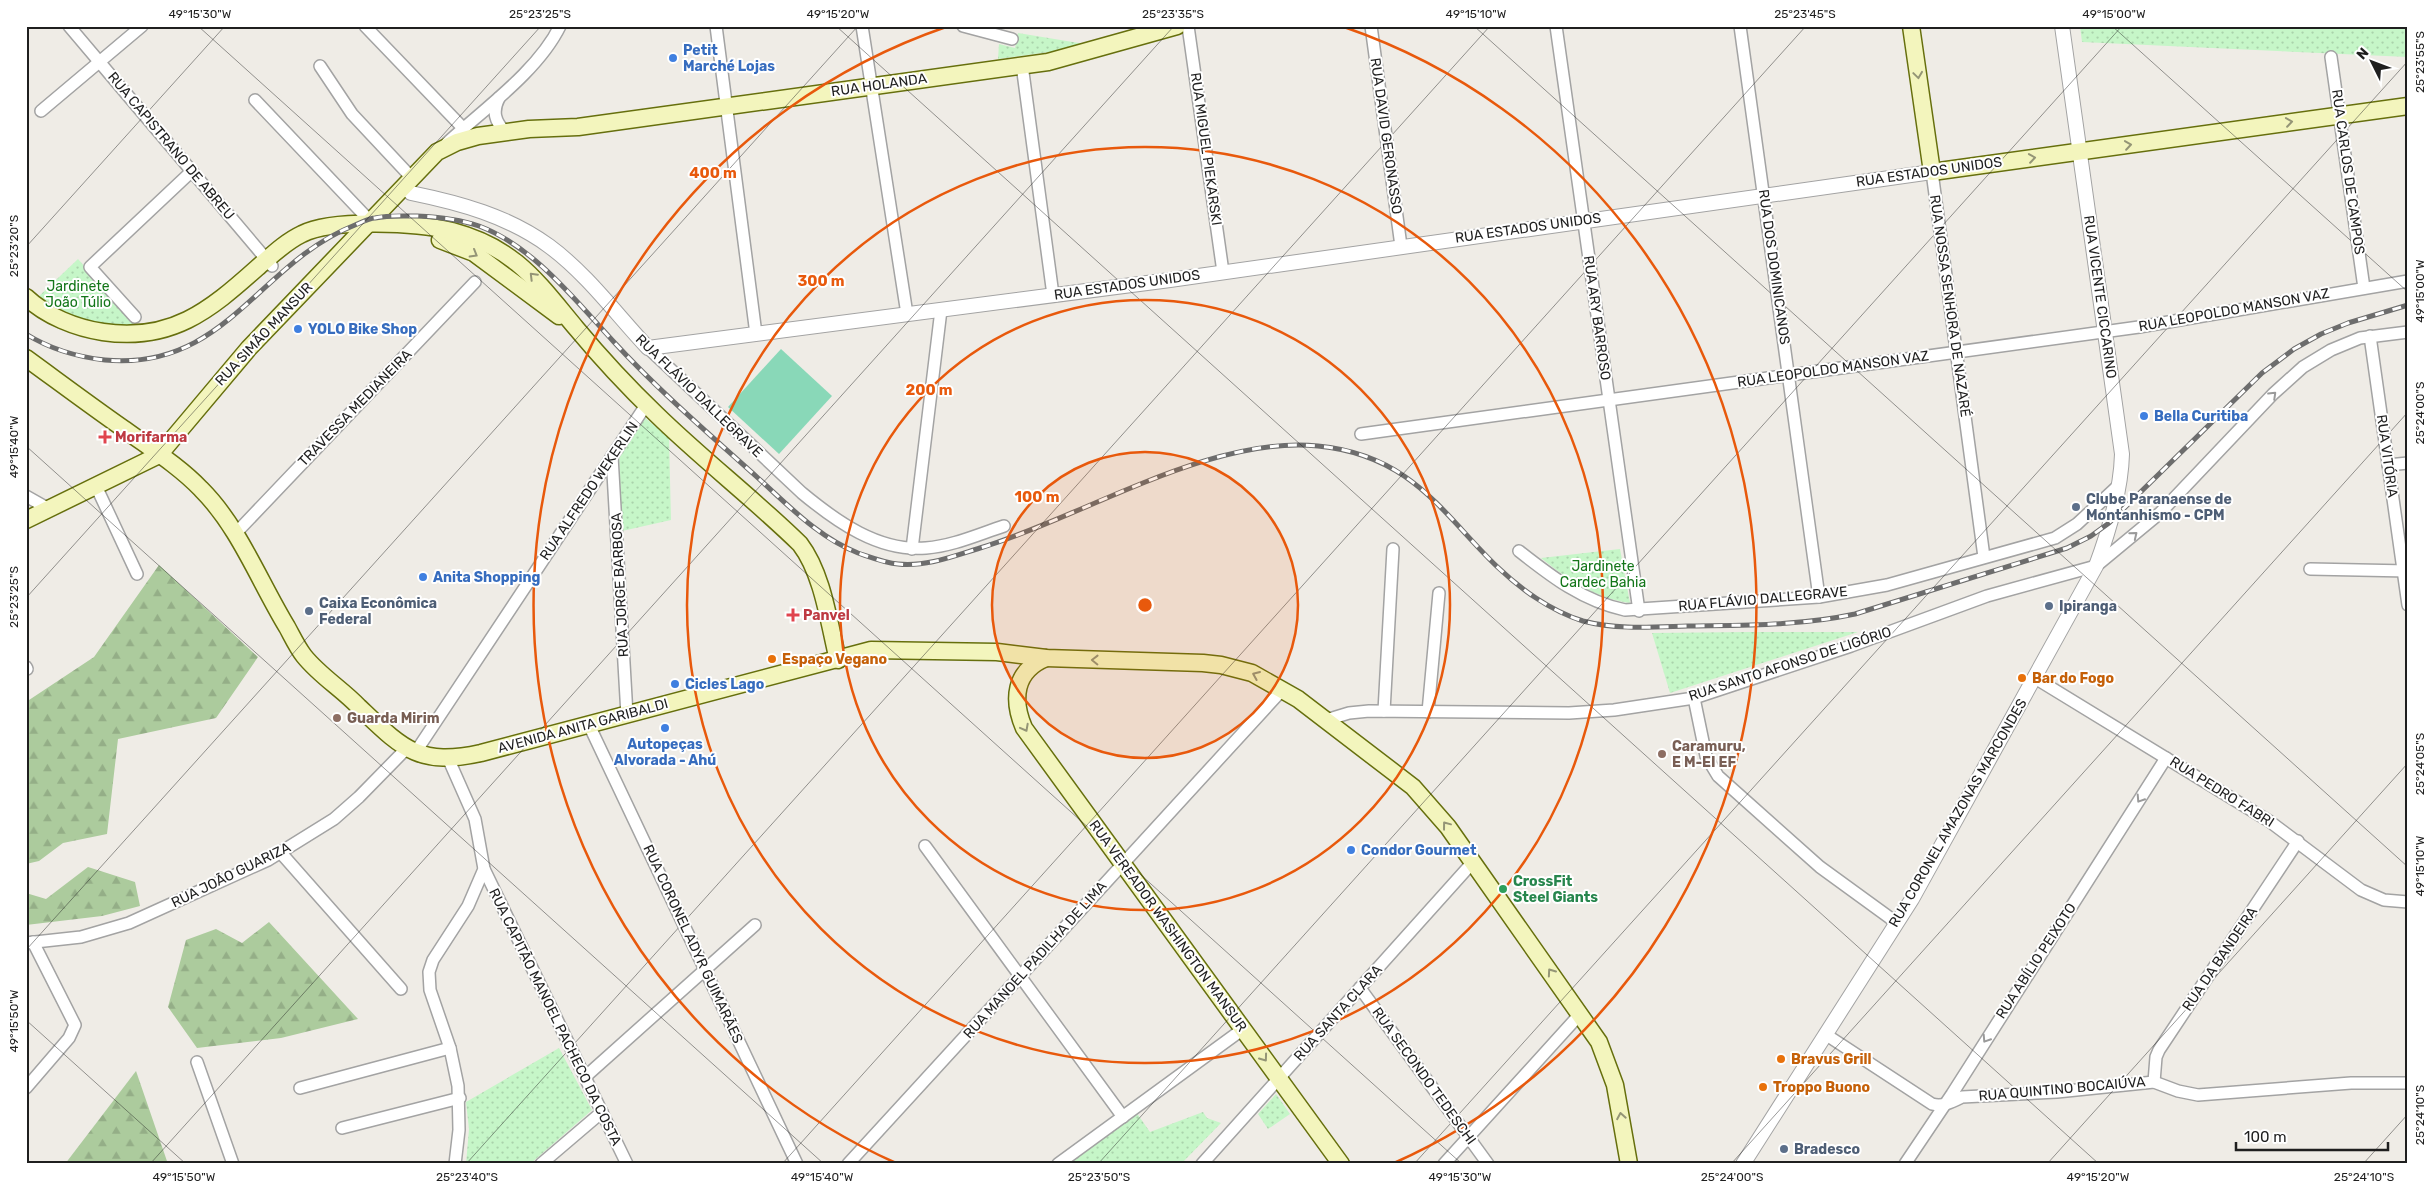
<svg xmlns="http://www.w3.org/2000/svg" width="2434" height="1190" viewBox="0 0 2434 1190" font-family="Rubik,sans-serif">
<style>
.forest{fill:url(#forest-firs)}
.park{fill:url(#park-dots)}
.pitch{fill:#89d8b8}
.lines{fill:none;stroke-linecap:round;stroke-linejoin:round}
.minor-casing{stroke:#a3a3a3;stroke-width:14}
.tertiary-casing{stroke:#a3a3a3;stroke-width:16}
.secondary-casing{stroke:#666f0d;stroke-width:19}
.minor{stroke:#fff;stroke-width:11}
.tertiary{stroke:#fff;stroke-width:14}
.secondary{stroke:#f3f5bd;stroke-width:16}
.rail-casing{stroke:#6d6d6d;stroke-width:5}
.rail{stroke:#fff;stroke-width:3;stroke-dasharray:9;stroke-linecap:butt}
.oneway{stroke:#949576}
.oneway2{stroke:#9a9a9a}
.ticks{fill:none;stroke:#1f1f1f;stroke-width:1;stroke-opacity:0.45}
.ring{fill:none;stroke:#e8590c;stroke-width:2.5}
.shop-dot{fill:#3f7fe0;stroke:#fff;stroke-width:2}
.health-dot{fill:#e0444e;stroke:#fff;stroke-width:2}
.service-dot{fill:#5c6f8a;stroke:#fff;stroke-width:2}
.food-dot{fill:#e8710a;stroke:#fff;stroke-width:2}
.education-dot{fill:#8d6e63;stroke:#fff;stroke-width:2}
.leisure-dot{fill:#2e9e5b;stroke:#fff;stroke-width:2}
.labels{text-anchor:middle;dominant-baseline:central;stroke-width:4;stroke-linejoin:round;paint-order:stroke}
.shop-label{font-size:14px;font-weight:bold;fill:#366cbe;stroke:#fff;text-anchor:start}
.street-label{font-size:14px;fill:#1f1f1f;stroke:#fff}
.park-label{font-size:14px;fill:#137619;stroke:#fff}
.health-label{font-size:14px;font-weight:bold;fill:#be3a42;stroke:#fff;text-anchor:start}
.service-label{font-size:14px;font-weight:bold;fill:#4e5e75;stroke:#fff;text-anchor:start}
.food-label{font-size:14px;font-weight:bold;fill:#c56008;stroke:#fff;text-anchor:start}
.education-label{font-size:14px;font-weight:bold;fill:#785e54;stroke:#fff;text-anchor:start}
.leisure-label{font-size:14px;font-weight:bold;fill:#27864d;stroke:#fff;text-anchor:start}
.centre{fill:#e8590c;stroke:#fff;stroke-width:2.5}
.ring-label{font-size:15px;text-anchor:middle;font-weight:bold;fill:#e8590c;stroke:#fff;stroke-width:4;stroke-linejoin:round;paint-order:stroke}
.neatline{fill:none;stroke:#1f1f1f;stroke-width:2}
.ticks-label{font-size:12px;text-anchor:middle;fill:#1f1f1f}
</style>
<defs>
<pattern id="forest-firs" width="22" height="20" patternUnits="userSpaceOnUse" patternTransform="scale(1.25)"><rect width="22" height="20" fill="#accb9d"/><path d="M5 1l3.5 6h-7zM16 11l3.5 6h-7z" fill="#94ae87"/></pattern>
<pattern id="park-dots" width="8" height="8" patternUnits="userSpaceOnUse" patternTransform="scale(1.25)"><rect width="8" height="8" fill="#c6f6c8"/><path d="M2 2h.1M6 6h.1" fill="none" stroke="#aad2ab" stroke-width="1.8" stroke-linecap="round"/></pattern>
</defs>
<rect width="100%" height="100%" fill="#efece6"/>
<g class="forest">
<path d="M159,565L258,657L216,718L118,739L107,834L63,843L39,861L26,864V702L94,657Z"/>
<path d="M88,867L135,882L140,906L102,916L26,925V893L46,899Z"/>
<path d="M269,922L358,1019L281,1038L197,1048L168,1007L186,940L216,929L242,943Z"/>
<path d="M136,1071L168,1164H65Z"/>
</g>
<g class="park">
<path d="M2080,26H2408V57L2082,42Z"/>
<path d="M1018,33L1085,44L1049,52L998,59L999,44L1015,48Z"/>
<path d="M78,259L140,329L86,323L36,299Z"/>
<path d="M644,417L669,438L671,520L622,531L619,453Z"/>
<path d="M1620,549L1630,603C1595,598 1568,580 1541,558Z"/>
<path d="M1749,632H1858L1670,693L1652,633Z"/>
<path d="M559,1048L592,1110L530,1164H466L469,1129L466,1102Z"/>
<path d="M1276,1094L1290,1114L1268,1129L1258,1114Z"/>
<path d="M1136,1112L1150,1132L1203,1112L1207,1118L1221,1123L1181,1164H1067Z"/>
</g>
<path class="pitch" d="M781,349L832,396L779,454L728,407Z"/>
<g class="lines">
<defs>
<g id="minor">
<path d="M69,26L272,266"/>
<path d="M365,26L463,128"/>
<path d="M716,26L756,334"/>
<path d="M862,26L907,314"/>
<path d="M963,26L1012,39"/>
<path d="M1188,26L1223,272"/>
<path d="M1371,26L1401,246"/>
<path d="M1556,26L1639,611"/>
<path d="M1740,26L1819,597"/>
<path d="M2331,57L2364,288"/>
<path d="M1022,65L1053,295"/>
<path d="M320,66L352,114L411,177"/>
<path d="M499,98C492,112 495,121 505,132"/>
<path d="M255,100L370,221"/>
<path d="M41,111L142,26"/>
<path d="M447,143C484,109 538,71 560,26"/>
<path d="M1932,172L1984,557"/>
<path d="M135,317L90,267L192,171"/>
<path d="M2370,336L2408,605"/>
<path d="M648,348L802,493C837,522 879,552 926,548C953,546 979,534 1004,526"/>
<path d="M1361,434L2139,327L2408,281"/>
<path d="M612,456L627,715"/>
<path d="M2388,465L2408,463"/>
<path d="M96,486L137,574"/>
<path d="M26,496L49,509"/>
<path d="M235,534L475,282"/>
<path d="M912,549L941,310"/>
<path d="M1519,551C1552,577 1583,601 1625,610L1819,597L1887,585L2055,538L2077,524L2118,486"/>
<path d="M2310,569L2408,571"/>
<path d="M26,667L27,669"/>
<path d="M2035,678L2269,821L2361,890L2384,900L2408,902"/>
<path d="M1694,698L1706,756L1718,776L1820,867L1897,923"/>
<path d="M1384,711L1393,549"/>
<path d="M1428,712L1439,593"/>
<path d="M1326,720L1349,713L1369,711L1569,713L1614,710L1694,698L1851,646L1987,596L2096,566L2160,513L2273,394L2303,367L2331,350L2360,338L2408,332"/>
<path d="M589,725L797,1164"/>
<path d="M415,753L646,405"/>
<path d="M448,758L475,819L484,869L468,906L433,960L429,972L430,990L450,1048L458,1086L459,1130L455,1164"/>
<path d="M925,846L1123,1117"/>
<path d="M281,853L401,989"/>
<path d="M484,869L627,1164"/>
<path d="M26,943L81,937L129,923L268,860L334,819L359,797L406,749"/>
<path d="M1360,988L1488,1164"/>
<path d="M1825,1034L1932,1104C1943,1107 1952,1102 1962,1097L2057,1092L2154,1082L2178,1091L2198,1095L2351,1083H2408"/>
<path d="M197,1062L233,1164"/>
<path d="M585,1077L755,925"/>
<path d="M2154,1082L2156,1057L2159,1050L2298,841"/>
<path d="M26,1088L69,1038L75,1025L33,942"/>
<path d="M300,1088L450,1048"/>
<path d="M342,1128L460,1098"/>
<path d="M541,1164L602,1112"/>
<path d="M848,1164L1283,689"/>
<path d="M1058,1164L1243,1029"/>
<path d="M1202,1164L1473,862"/>
<path d="M1444,1164L1581,1013"/>
<path d="M1905,1164L1952,1094L2166,758"/>
</g>
<g id="tertiary">
<path d="M411,193C460,203 508,216 549,246C587,274 616,314 648,348L1170,280L1932,172"/>
<path d="M1743,1164L1912,899L2096,566C2109,531 2121,491 2122,454L2062,26"/>
</g>
<g id="secondary">
<path d="M1911,26L1932,172L2408,106"/>
<path d="M440,240L474,253L559,316"/>
<path d="M26,297C46,316 76,328 103,332C171,342 209,311 257,268C271,256 285,242 302,234C333,218 418,223 452,231C515,248 536,280 576,328C601,358 628,387 656,414C702,459 754,499 800,544C823,574 829,624 838,660"/>
<path d="M26,358C59,382 91,406 124,429C150,448 179,466 201,489C239,527 259,581 287,627C292,636 297,647 304,656C320,676 342,689 359,707C402,748 418,767 481,753L871,650L997,652L1046,658L1203,663L1221,665L1252,673L1298,699L1413,787L1448,827L1599,1042L1615,1085L1629,1164"/>
<path d="M26,520L159,455L249,348L437,152L457,142L478,136L529,129L578,127L1048,62L1177,26"/>
<path d="M1046,658C1014,671 1012,700 1024,728L1341,1164"/>
</g>
</defs>
<use href="#minor" class="minor-casing"/>
<use href="#tertiary" class="tertiary-casing"/>
<use href="#secondary" class="secondary-casing"/>
<use href="#minor" class="minor"/>
<use href="#tertiary" class="tertiary"/>
<use href="#secondary" class="secondary"/>
<defs>
<path id="rail" d="M26,334C50,349 78,357 105,360C226,371 258,263 355,225C360,223 370,218 375,218C388,215 403,216 417,216C438,217 459,219 479,226C533,246 575,300 613,341C658,390 708,433 758,478C788,505 819,538 858,553C870,557 885,563 898,564C926,567 954,556 980,548C1083,517 1210,435 1318,446C1433,457 1454,544 1536,598C1551,608 1567,616 1583,621C1617,630 1653,627 1688,626C1744,625 1799,626 1855,614L2067,548L2091,536L2109,523L2262,373L2294,349L2321,334L2348,323L2408,305"/>
</defs>
<use href="#rail" class="rail-casing"/>
<use href="#rail" class="rail"/>
</g>
<defs><path id="oneway-chevron" d="M-2-3.5L2.5 0L-2 3.5" fill="none" stroke-width="1.6" stroke-linecap="round" stroke-linejoin="round" transform="scale(1.25)"/></defs>
<g class="oneway">
<use href="#oneway-chevron" transform="translate(1918 75) rotate(82)"/>
<use href="#oneway-chevron" transform="translate(2289 122) rotate(-8)"/>
<use href="#oneway-chevron" transform="translate(2128 145) rotate(-8)"/>
<use href="#oneway-chevron" transform="translate(2032 158) rotate(-8)"/>
<use href="#oneway-chevron" transform="translate(474 254) rotate(30)"/>
<use href="#oneway-chevron" transform="translate(533 276) rotate(-135)"/>
<use href="#oneway-chevron" transform="translate(1095 660) rotate(-179)"/>
<use href="#oneway-chevron" transform="translate(1256 675) rotate(-157)"/>
<use href="#oneway-chevron" transform="translate(1025 728) rotate(62)"/>
<use href="#oneway-chevron" transform="translate(1446 825) rotate(-127)"/>
<use href="#oneway-chevron" transform="translate(1551 972) rotate(-125)"/>
<use href="#oneway-chevron" transform="translate(1264 1058) rotate(54)"/>
<use href="#oneway-chevron" transform="translate(1621 1116) rotate(-100)"/>
</g>
<g class="oneway2">
<use href="#oneway-chevron" transform="translate(2273 395) rotate(-44)"/>
<use href="#oneway-chevron" transform="translate(2134 535) rotate(-39)"/>
<use href="#oneway-chevron" transform="translate(2140 799) rotate(123)"/>
<use href="#oneway-chevron" transform="translate(1986 1039) rotate(123)"/>
</g>
<path class="ticks" d="M198,26L1462,1164M836,26L2099,1164M1474,26L2408,867M2112,26L2408,292M26,247L225,26M26,446L824,1164M26,598L541,26M26,950L858,26M26,1020L186,1164M150,1164L1174,26M466,1164L1490,26M782,1164L1806,26M1098,1164L2122,26M1414,1164L2408,61M1731,1164L2408,412M2047,1164L2408,763M2363,1164L2408,1114"/>
<circle cx="1145" cy="605" r="153" fill="#e8590c" fill-opacity=".12"/>
<g class="ring">
<circle cx="1145" cy="605" r="153"/>
<circle cx="1145" cy="605" r="305"/>
<circle cx="1145" cy="605" r="458"/>
<path d="M896 1163A611 611 0 0 1 946 27M1344 27A611 611 0 0 1 1394 1163"/>
</g>
<g class="shop-dot">
<circle cx="673" cy="58" r="5"/>
<circle cx="298" cy="329" r="5"/>
<circle cx="2144" cy="416" r="5"/>
<circle cx="423" cy="577" r="5"/>
<circle cx="675" cy="684" r="5"/>
<circle cx="665" cy="728" r="5"/>
<circle cx="1351" cy="850" r="5"/>
</g>
<g class="health-dot">
<path d="M102.5 429.5h5v5h5v5h-5v5h-5v-5h-5v-5h5z"/>
<path d="M790.5 607.5h5v5h5v5h-5v5h-5v-5h-5v-5h5z"/>
</g>
<g class="service-dot">
<circle cx="2076" cy="507" r="5"/>
<circle cx="2049" cy="606" r="5"/>
<circle cx="309" cy="611" r="5"/>
<circle cx="1784" cy="1149" r="5"/>
</g>
<g class="food-dot">
<circle cx="772" cy="659" r="5"/>
<circle cx="2022" cy="678" r="5"/>
<circle cx="1781" cy="1059" r="5"/>
<circle cx="1763" cy="1087" r="5"/>
</g>
<g class="education-dot">
<circle cx="337" cy="718" r="5"/>
<circle cx="1662" cy="754" r="5"/>
</g>
<circle class="leisure-dot" cx="1503" cy="889" r="5"/>
<g class="labels">
<g class="shop-label">
<text x="683" y="50">Petit<tspan x="683" dy="16">Marché Lojas</tspan></text>
<text x="308" y="329">YOLO Bike Shop</text>
<text x="2154" y="416">Bella Curitiba</text>
<text x="433" y="577">Anita Shopping</text>
<text x="685" y="684">Cicles Lago</text>
<text x="665" y="744" text-anchor="middle">Autopeças<tspan x="665" dy="16">Alvorada - Ahú</tspan></text>
<text x="1361" y="850">Condor Gourmet</text>
</g>
<g class="street-label">
<text transform="translate(879 85) rotate(-8)">RUA HOLANDA</text>
<text transform="translate(1386 136) rotate(82)">RUA DAVID GERONASSO</text>
<text transform="translate(171 146) rotate(50)">RUA CAPISTRANO DE ABREU</text>
<text transform="translate(1206 149) rotate(82)">RUA MIGUEL PIEKARSKI</text>
<text transform="translate(1929 172) rotate(-8)">RUA ESTADOS UNIDOS</text>
<text transform="translate(2348 172) rotate(82)">RUA CARLOS DE CAMPOS</text>
<text transform="translate(1528 228) rotate(-8)">RUA ESTADOS UNIDOS</text>
<text transform="translate(1774 267) rotate(82)">RUA DOS DOMINICANOS</text>
<text transform="translate(1127 285) rotate(-8)">RUA ESTADOS UNIDOS</text>
<text transform="translate(2100 297) rotate(82)">RUA VICENTE CICCARINO</text>
<text transform="translate(1950 306) rotate(82)">RUA NOSSA SENHORA DE NAZARÉ</text>
<text transform="translate(2234 310) rotate(-10)">RUA LEOPOLDO MANSON VAZ</text>
<text transform="translate(1597 318) rotate(82)">RUA ARY BARROSO</text>
<text transform="translate(264 334) rotate(-47)">RUA SIMÃO MANSUR</text>
<text transform="translate(1833 369) rotate(-8)">RUA LEOPOLDO MANSON VAZ</text>
<text transform="translate(699 396) rotate(44)">RUA FLÁVIO DALLEGRAVE</text>
<text transform="translate(355 408) rotate(-46)">TRAVESSA MEDIANEIRA</text>
<text transform="translate(2387 456) rotate(82)">RUA VITÓRIA</text>
<text transform="translate(589 491) rotate(-56)">RUA ALFREDO WEKERLIN</text>
<text transform="translate(620 585) rotate(-93)">RUA JORGE BARBOSA</text>
<text transform="translate(1763 599) rotate(-5)">RUA FLÁVIO DALLEGRAVE</text>
<text transform="translate(1790 664) rotate(-18)">RUA SANTO AFONSO DE LIGÓRIO</text>
<text transform="translate(583 726) rotate(-15)">AVENIDA ANITA GARIBALDI</text>
<text transform="translate(2222 792) rotate(32)">RUA PEDRO FABRI</text>
<text transform="translate(1958 813) rotate(-60)">RUA CORONEL AMAZONAS MARCONDES</text>
<text transform="translate(231 875) rotate(-26)">RUA JOÃO GUARIZA</text>
<text transform="translate(1168 926) rotate(54)">RUA VEREADOR WASHINGTON MANSUR</text>
<text transform="translate(693 944) rotate(65)">RUA CORONEL ADYR GUIMARÃES</text>
<text transform="translate(2220 959) rotate(-56)">RUA DA BANDEIRA</text>
<text transform="translate(1035 960) rotate(-48)">RUA MANOEL PADILHA DE LIMA</text>
<text transform="translate(2036 961) rotate(-57)">RUA ABÍLIO PEIXOTO</text>
<text transform="translate(1338 1013) rotate(-48)">RUA SANTA CLARA</text>
<text transform="translate(555 1017) rotate(64)">RUA CAPITÃO MANOEL PACHECO DA COSTA</text>
<text transform="translate(1424 1076) rotate(54)">RUA SECONDO TEDESCHI</text>
<text transform="translate(2062 1089) rotate(-5)">RUA QUINTINO BOCAIÚVA</text>
</g>
<g class="park-label">
<text x="78" y="286">Jardinete<tspan x="78" dy="16">João Túlio</tspan></text>
<text x="1603" y="566">Jardinete<tspan x="1603" dy="16">Cardec Bahia</tspan></text>
</g>
<g class="health-label">
<text x="115" y="437">Morifarma</text>
<text x="803" y="615">Panvel</text>
</g>
<g class="service-label">
<text x="2086" y="499">Clube Paranaense de<tspan x="2086" dy="16">Montanhismo - CPM</tspan></text>
<text x="319" y="603">Caixa Econômica<tspan x="319" dy="16">Federal</tspan></text>
<text x="2059" y="606">Ipiranga</text>
<text x="1794" y="1149">Bradesco</text>
</g>
<g class="food-label">
<text x="782" y="659">Espaço Vegano</text>
<text x="2032" y="678">Bar do Fogo</text>
<text x="1791" y="1059">Bravus Grill</text>
<text x="1773" y="1087">Troppo Buono</text>
</g>
<g class="education-label">
<text x="347" y="718">Guarda Mirim</text>
<text x="1672" y="746">Caramuru,<tspan x="1672" dy="16">E M-EI EF</tspan></text>
</g>
<g class="leisure-label">
<text x="1513" y="881">CrossFit<tspan x="1513" dy="16">Steel Giants</tspan></text>
</g>
</g>
<circle cx="1145" cy="605" r="8" class="centre"/>
<g class="ring-label">
<text x="713" y="178">400 m</text>
<text x="821" y="286">300 m</text>
<text x="929" y="395">200 m</text>
<text x="1037" y="502">100 m</text>
</g>
<rect width="2434" height="1190" fill="none" stroke="#ffffff" stroke-width="55"/>
<g transform="translate(2372 62) rotate(312)" stroke="#ffffff" stroke-width="4" paint-order="stroke">
<path d="M0-4L9 19L0 12L-9 19Z" fill="#1f1f1f"/>
<text y="-8" font-size="14" font-weight="bold" text-anchor="middle" fill="#1f1f1f">N</text>
</g>
<path d="M2236 1142v8h152v-8" fill="none" stroke="#1f1f1f" stroke-width="2.5"/>
<text x="2244" y="1142" font-size="15" fill="#1f1f1f" stroke="#ffffff" stroke-width="4" paint-order="stroke">100 m</text>
<rect x="28" y="28" width="2378" height="1134" class="neatline"/>
<g class="ticks-label">
<text x="200" y="18">49°15'30"W</text>
<text x="540" y="18">25°23'25"S</text>
<text x="838" y="18">49°15'20"W</text>
<text x="1173" y="18">25°23'35"S</text>
<text x="1476" y="18">49°15'10"W</text>
<text x="1805" y="18">25°23'45"S</text>
<text x="2114" y="18">49°15'00"W</text>
<text transform="translate(2420 62) rotate(-90)" y="4">25°23'55"S</text>
<text transform="translate(14 246) rotate(-90)" y="4">25°23'20"S</text>
<text transform="translate(2420 291) rotate(-90)" y="4">49°15'00"W</text>
<text transform="translate(2420 413) rotate(-90)" y="4">25°24'00"S</text>
<text transform="translate(14 447) rotate(-90)" y="4">49°15'40"W</text>
<text transform="translate(14 597) rotate(-90)" y="4">25°23'25"S</text>
<text transform="translate(2420 764) rotate(-90)" y="4">25°24'05"S</text>
<text transform="translate(2420 866) rotate(-90)" y="4">49°15'10"W</text>
<text transform="translate(14 1021) rotate(-90)" y="4">49°15'50"W</text>
<text transform="translate(2420 1115) rotate(-90)" y="4">25°24'10"S</text>
<text x="184" y="1181">49°15'50"W</text>
<text x="467" y="1181">25°23'40"S</text>
<text x="822" y="1181">49°15'40"W</text>
<text x="1099" y="1181">25°23'50"S</text>
<text x="1460" y="1181">49°15'30"W</text>
<text x="1732" y="1181">25°24'00"S</text>
<text x="2098" y="1181">49°15'20"W</text>
<text x="2364" y="1181">25°24'10"S</text>
</g>
</svg>
